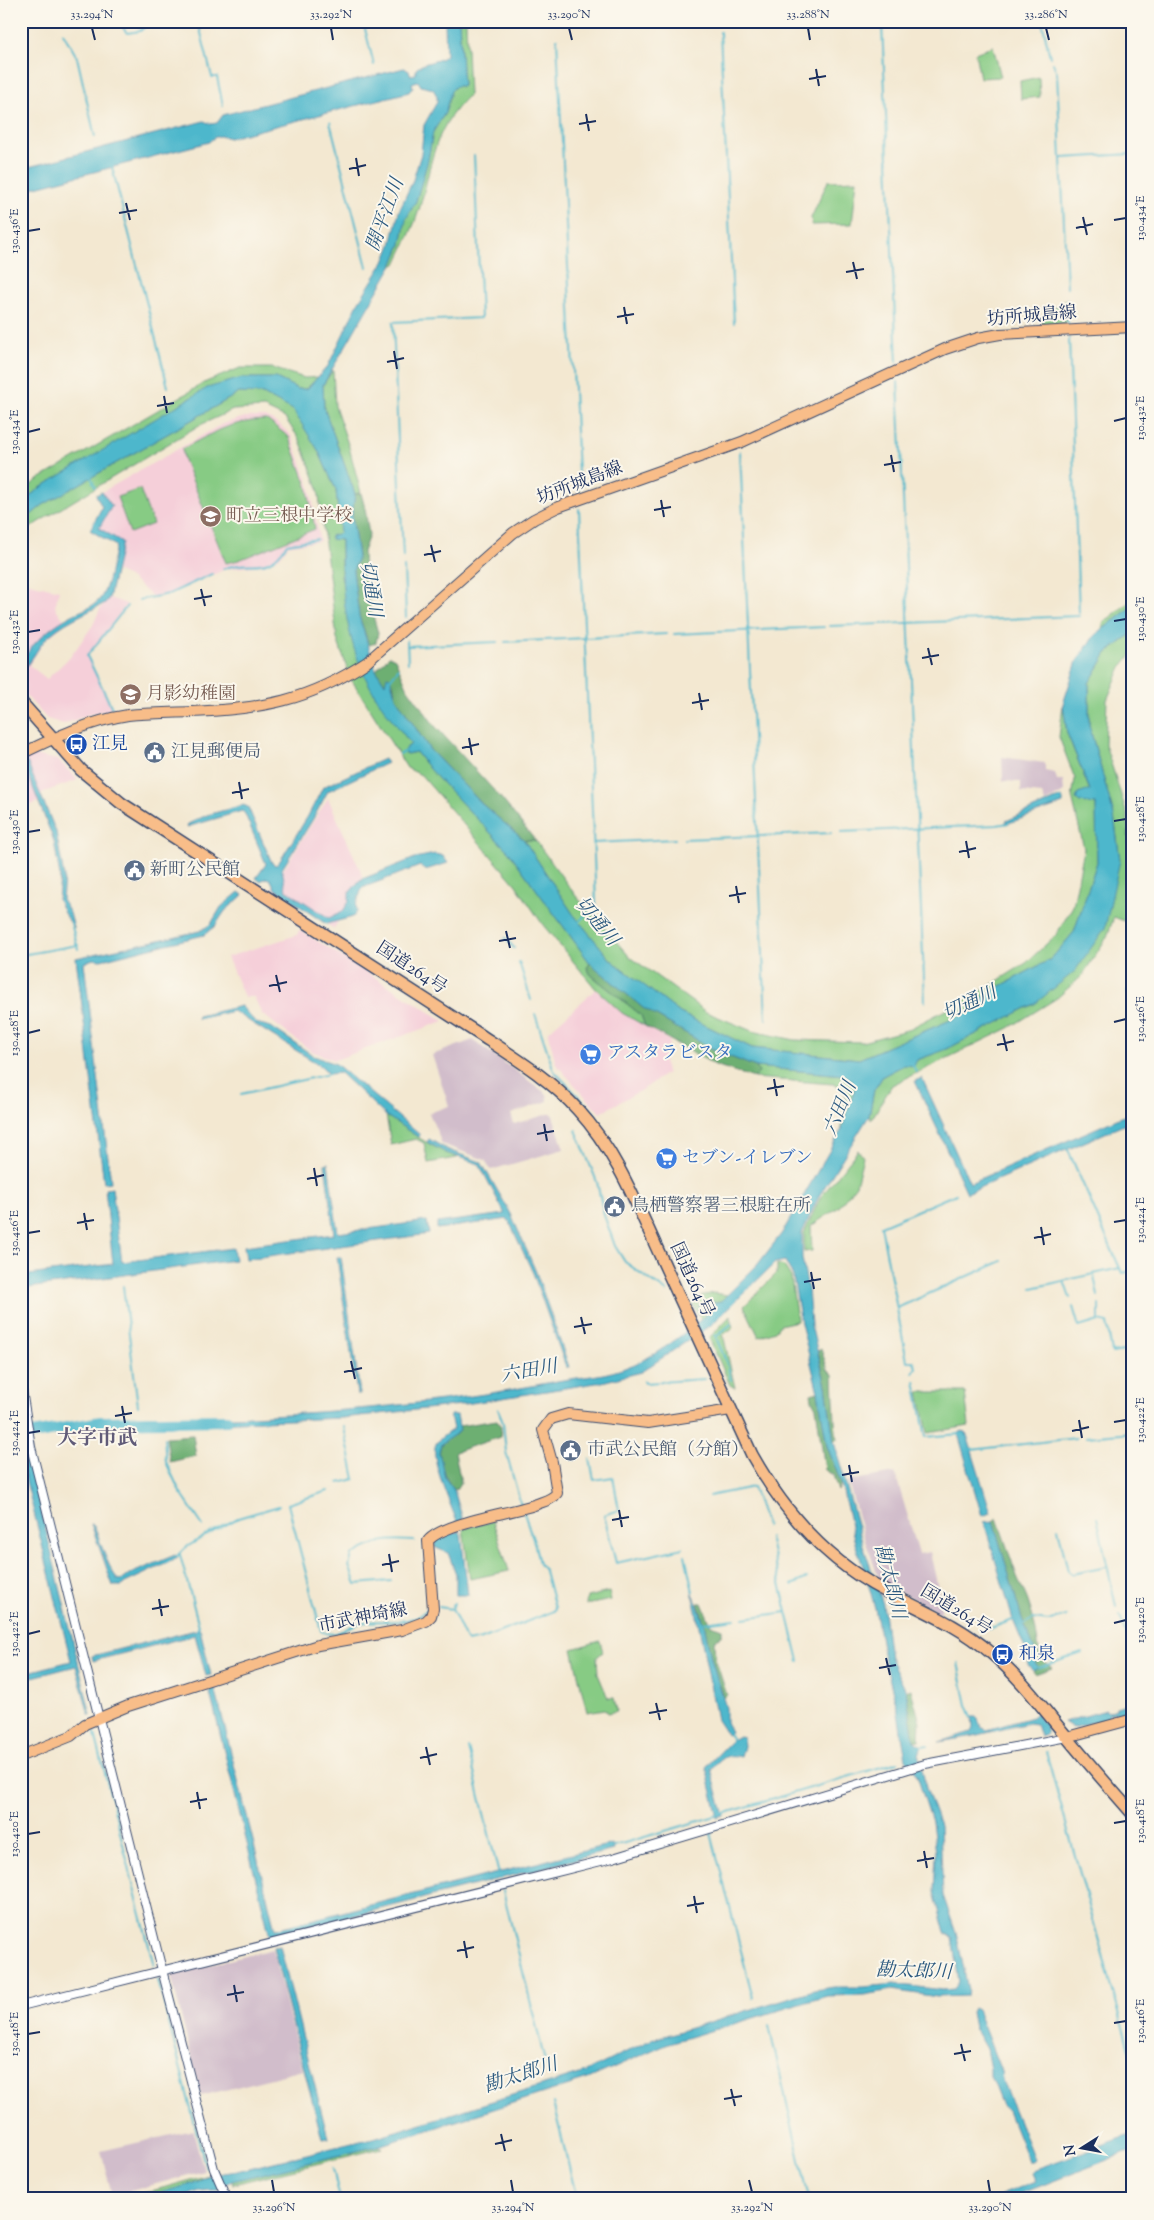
<svg xmlns="http://www.w3.org/2000/svg" width="1154" height="2220" viewBox="0 0 1154 2220" font-family="'Sorts Mill Goudy','Noto Serif JP',serif">
<style>
.built{fill:#f5cfd9}
.industrial{fill:#d1bdcb}
.green{fill:#87cb84;stroke:#517d71}
.forest{fill:#6daf72;stroke:#446f68}
.water{fill:#4eb7cc;stroke:#347395}
.lines{fill:none;stroke-linecap:round;stroke-linejoin:round}
.stream{stroke:#4eb7cc;stroke-width:2}
.river{stroke:#4eb7cc;stroke-width:12}
.minor-casing{stroke:#3b4b6f;stroke-width:10}
.major-casing{stroke:#3b4b6f;stroke-width:12}
.highway-casing{stroke:#3b4b6f;stroke-width:14}
.minor{stroke:#fff;stroke-width:8}
.major{stroke:#f8bd89;stroke-width:10}
.highway{stroke:#f8bd89;stroke-width:11}
.ticks{fill:none;stroke:#1b2f5e;stroke-width:2}
.labels{text-anchor:middle;dominant-baseline:central;stroke-width:4;stroke-linejoin:round;paint-order:stroke}
.street-label{font-size:18px;fill:#1b2f5e;stroke:#fbf7ec}
.education-label{font-size:18px;fill:#785e54;stroke:#fbf7ec;text-anchor:start}
.transit-label{font-size:18px;fill:#164399;stroke:#fbf7ec;text-anchor:start}
.service-label{font-size:18px;fill:#4e5e75;stroke:#fbf7ec;text-anchor:start}
.shop-label{font-size:18px;fill:#366cbe;stroke:#fbf7ec;text-anchor:start}
.water-label{font-size:19px;font-style:italic;fill:#2a587f;stroke:#fbf7ec}
.quarter-label{font-size:20px;font-weight:bold;fill:#605b78;stroke:#fbf7ec}
.neatline{fill:none;stroke:#1b2f5e;stroke-width:2}
.ticks-label{font-size:12px;text-anchor:middle;fill:#1b2f5e}
</style>
<rect width="100%" height="100%" fill="#fbf7ec"/>
<filter id="ink" filterUnits="userSpaceOnUse"><feTurbulence type="fractalNoise" baseFrequency=".02" numOctaves="2"/><feDisplacementMap in="SourceGraphic" scale="10" xChannelSelector="R" yChannelSelector="G"/><feConvolveMatrix kernelMatrix="1 2 1 2 8 2 1 2 1" color-interpolation-filters="sRGB"/></filter>
<filter id="wash" filterUnits="userSpaceOnUse"><feTurbulence type="fractalNoise" baseFrequency=".0096" numOctaves="4" result="noise"/><feDisplacementMap in="SourceGraphic" scale="20" xChannelSelector="R" yChannelSelector="G"/><feGaussianBlur stdDeviation="1.12" result="paint"/><feColorMatrix in="noise" values="0 0 0 0 0 0 0 0 0 0 0 0 0 0 0 0 0 1.4 0 .05"/><feComposite in="paint" operator="in"/></filter>
<g filter="url(#wash)">
<rect width="100%" height="100%" fill="#f3e8d1"/>
<g class="built">
<path d="M245,417H266L280,425L291,435L310,487L320,541L288,546L280,557L265,565L226,569L168,595L153,597L129,577L116,571L122,542L99,528L112,506L102,492L222,424Z"/>
<path d="M21,581L59,590L55,607L66,623L45,640L29,665L47,679L71,656L93,625L100,609L109,598L127,604L86,656L112,709L90,714L64,724L47,719L21,690Z"/>
<path d="M33,755L58,760L78,780L41,793L43,800L21,809V762Z"/>
<path d="M328,798L363,876L334,929L272,888Z"/>
<path d="M299,930H300L444,1021L335,1060L311,1051L262,1014L254,997H244L227,957L297,935Z"/>
<path d="M596,989L622,1013L670,1041L664,1061L667,1073L645,1088L600,1113L556,1064L548,1032Z"/>
</g>
<g class="industrial">
<path d="M1002,757L1045,763V771L1055,773L1057,780H1063L1064,792L1045,803L1042,794L1021,792V782L1003,781Z"/>
<path d="M473,1040L547,1094L548,1101L511,1114L514,1124L552,1113L564,1149L491,1170L485,1160L442,1144L429,1113L449,1106L432,1055Z"/>
<path d="M895,1473L919,1554L930,1552L941,1601V1613L880,1581L863,1535L848,1481Z"/>
<path d="M272,1949L303,2070L201,2096L171,1975Z"/>
<path d="M193,2130L204,2171L112,2196L101,2151Z"/>
</g>
<g class="green">
<path d="M459,21H466L469,95C431,132 433,163 419,210C413,229 404,247 396,264L392,266L401,244L406,219L416,201L428,160L433,132L445,113L451,91L456,86H463Z"/>
<path d="M993,46L1001,77L980,78L975,53Z"/>
<path d="M1039,77L1040,97L1021,99L1020,81Z"/>
<path d="M857,180L852,224L812,225L811,218L828,181Z"/>
<path d="M1065,300L1066,323L1043,324L1040,319Z"/>
<path d="M240,368H272L305,378L318,377L306,389H298L276,378H242L46,484L21,502V492L39,479L206,382Z"/>
<path d="M333,370L335,406L349,447L361,493L355,494L324,408L323,385Z"/>
<path d="M239,393L263,394L294,410L318,450L336,490L340,533L331,536V539L341,540V577L375,695L411,744L405,749L407,754L416,752L430,770L509,852L590,963L587,968L591,975L641,1015L645,1026L622,1013L596,989L543,925L516,885L421,775L407,768L351,679L337,639L318,488L300,440L285,418L264,408L233,410L198,426L37,523L21,535V523L43,505Z"/>
<path d="M267,420L289,437L307,486L315,529L239,560L226,563L184,460L182,449C213,433 230,421 267,420Z"/>
<path d="M140,489L153,524L130,533L117,497Z"/>
<path d="M1133,599V606L1103,629V623Z"/>
<path d="M1133,633V653L1121,667L1107,700L1105,744L1128,817L1130,906H1133V932H1130L1129,923L1114,917L1107,937L1082,976L1057,998L1009,1028L892,1085L871,1120L869,1116L874,1090L883,1076L904,1065L947,1049L1036,1003L1120,860L1114,816L1089,725V683L1107,653Z"/>
<path d="M1063,704L1067,733L1090,791L1078,794L1080,802L1096,804L1097,862L1074,932L1051,959L986,994L974,1010L859,1059L752,1048L680,1013L611,960L573,914L524,840H535L576,896L629,956L706,1012L752,1031L795,1040L862,1042L907,1030L978,993L1026,963L1056,935L1073,906L1084,849L1072,797L1075,779L1059,737Z"/>
<path d="M756,1067L844,1075L852,1080L855,1088L842,1129L841,1125L846,1096L843,1088L833,1084L754,1078L759,1073Z"/>
<path d="M386,1115C409,1131 431,1148 458,1157L457,1158L428,1163L424,1143L416,1139L391,1145Z"/>
<path d="M858,1150L863,1157L856,1185L839,1207L811,1226L812,1251L804,1252V1233L820,1198Z"/>
<path d="M777,1264L784,1266L791,1277L797,1321L780,1325L775,1331L759,1337L744,1306L777,1273Z"/>
<path d="M714,1293L727,1295L721,1301L702,1304L700,1309L705,1311V1316L701,1320L692,1303L701,1296Z"/>
<path d="M730,1316L733,1328L723,1334L735,1388L730,1385L709,1338Z"/>
<path d="M919,1392H965L969,1426L928,1433Z"/>
<path d="M493,1521L509,1571L470,1579L463,1529Z"/>
<path d="M609,1592L611,1600L586,1605L587,1597Z"/>
<path d="M600,1641L603,1652L597,1657L598,1674L608,1698H614L617,1711L608,1713L605,1709L587,1712L572,1649Z"/>
<path d="M378,2146L382,2148L233,2184L232,2181Z"/>
<path d="M209,2175C184,2188 152,2199 123,2199Z"/>
</g>
<g class="forest">
<path d="M361,493L365,508L369,535L363,552L365,587L378,633L376,643L369,645L359,616L353,571L358,556L352,515L355,494Z"/>
<path d="M389,656L395,659L408,689L435,726L501,798L535,840H524L483,805L430,750L396,698L393,683L385,684L376,670Z"/>
<path d="M590,963L643,1008L718,1052L756,1067L759,1073L754,1078L715,1065L645,1026L641,1015L591,975L587,968Z"/>
<path d="M821,1349L828,1370L833,1375L835,1422L837,1439L834,1442L826,1386L818,1351Z"/>
<path d="M818,1392L827,1446L841,1483L838,1491L833,1475L825,1470L816,1407L812,1400L811,1394Z"/>
<path d="M497,1420L501,1427L500,1437L455,1452L461,1483L457,1489L454,1490C444,1477 436,1460 441,1444L460,1431L459,1426Z"/>
<path d="M193,1435L196,1456L170,1462L166,1437Z"/>
<path d="M997,1518L1019,1582C1032,1603 1037,1634 1040,1658L1052,1668L1035,1674L1033,1671L1038,1668L1035,1663V1651L1021,1616L993,1521Z"/>
<path d="M698,1603H702L711,1625L722,1629V1635L714,1641L715,1658L727,1695L724,1698L711,1658L704,1623Z"/>
<path d="M911,1689L920,1722L919,1740L914,1741L906,1691Z"/>
</g>
<g class="water">
<path d="M445,21H459L463,86H456L451,91L445,113L433,132L428,160L416,201L406,219L401,244L392,266L323,385L324,408L355,494L352,515L358,557L353,571L359,616L376,670L385,684L387,676L390,677L396,698L430,750L483,805L524,840L573,914L611,960L680,1013L752,1048L859,1059L974,1010L986,994L1051,959L1074,932L1097,862L1096,804L1080,802L1076,799L1078,794L1090,790L1067,733L1063,704L1077,661L1095,635L1133,606V633L1107,653L1089,683V725L1114,816L1120,860L1105,928L1075,971L1036,1003L947,1049L917,1060L914,1066L904,1065L883,1076L874,1090L869,1116L819,1196L802,1233V1258L808,1289L811,1325L826,1386L834,1442L863,1545L883,1604L890,1658L906,1691L914,1741L922,1746L919,1754L926,1788L940,1826L943,1895L957,1936L968,1990L967,1996L937,1997L892,1990L864,1995L827,1996L666,2044L588,2079L378,2146L232,2181L215,2190L199,2191L180,2199H137L192,2184L209,2175L237,2171L377,2137L586,2072L648,2041L814,1990L834,1987H863L894,1984L943,1990L954,1989L959,1982L952,1937L945,1933L934,1892L936,1853L932,1822L917,1776L906,1759L897,1708L884,1658L875,1608L864,1569L855,1543L841,1483L827,1446L818,1392L801,1323L793,1276L785,1261L775,1263L710,1326L641,1372L602,1382L453,1406L342,1418L212,1423L210,1418C324,1413 440,1405 552,1382C576,1377 599,1377 622,1369C654,1358 679,1338 705,1316V1311L698,1306L721,1301L758,1264L782,1233L842,1129L855,1088L852,1080L844,1075L756,1067L718,1052L643,1008L590,963L509,852L430,770L416,752L406,754L404,750L411,744C399,728 385,712 375,695C346,648 341,593 341,540L331,539V536L340,533L336,490L318,450L293,410L263,394L239,393L43,505L21,523V502L46,484L207,388L242,378H276L298,389H307L328,366L358,303L384,262L391,245L399,211L413,180L421,154L424,125L437,102V96L433,89L421,86L418,81L412,83L413,87L409,92L229,138C220,135 216,135 209,142L21,191V169L204,121L211,124L217,123L223,115L404,68L409,71L410,75L416,74V69C426,60 439,63 446,55Z"/>
<path d="M102,492L112,506L99,528L122,542L109,598L105,603C85,614 60,623 45,640C36,650 32,662 21,671C21,651 50,627 67,618C76,612 90,609 98,601C108,592 112,560 116,546L90,530L102,507L96,495Z"/>
<path d="M384,759L387,763L328,791L313,819L282,869L286,890L329,918L343,911L349,901V893L360,880L415,858L435,854L443,856L448,863L425,870L420,866L362,888L356,905L357,911L353,917L326,924L275,889L271,880L267,878L260,881L256,878L266,864L245,814L242,811L187,827L188,824L207,815L243,805L248,807L272,863L275,865L278,864L308,816L323,787Z"/>
<path d="M27,762L56,832L64,877L62,900L70,913L74,928L65,915L58,900L60,876L54,841L27,772L21,765Z"/>
<path d="M1061,797L1063,799V804L1006,824V821Z"/>
<path d="M239,892L243,895L225,911L215,926L204,935L101,960L93,959L84,963L111,1182L104,1183L76,958L200,931L211,924L221,907Z"/>
<path d="M241,1006L256,1023L271,1027L314,1056L336,1064L420,1135L418,1137L385,1115L340,1073L329,1074L321,1066L233,1011L197,1019L198,1016Z"/>
<path d="M922,1078L970,1183L1133,1112V1121L967,1193L915,1081Z"/>
<path d="M429,1139L448,1150L481,1162L511,1214L536,1272L569,1367H566L533,1273L508,1219L437,1229V1223L505,1214L479,1164L446,1153L427,1142Z"/>
<path d="M328,1163L338,1233L427,1221L429,1234L246,1259L244,1246L334,1234L325,1164Z"/>
<path d="M112,1188L122,1262L233,1248L235,1260L21,1289V1276L113,1264L105,1189Z"/>
<path d="M337,1257H341L360,1394H357Z"/>
<path d="M450,1415H457L460,1431L441,1444L439,1452L445,1478L454,1490L463,1520L457,1522C452,1507 427,1454 437,1442C441,1437 448,1433 453,1429Z"/>
<path d="M962,1431L966,1432L991,1513L982,1516L958,1434Z"/>
<path d="M27,1452L91,1715H89L76,1666L21,1680V1674L71,1661L21,1461V1454Z"/>
<path d="M993,1521L1021,1616L1035,1651V1663L1038,1668L1033,1671L1028,1666L1029,1658L1013,1620L984,1522Z"/>
<path d="M91,1524H93C101,1542 106,1564 118,1580L124,1579L130,1574L175,1555L178,1558L125,1583L122,1586H113Z"/>
<path d="M459,1531L461,1534L468,1595H456V1574L448,1553L434,1547L436,1539Z"/>
<path d="M692,1590L704,1623L711,1658L726,1708V1722L731,1732L727,1735L717,1720Z"/>
<path d="M200,1629L211,1675L206,1676L195,1635L93,1661L92,1656Z"/>
<path d="M214,1684L275,1929L612,1844L613,1850L270,1937L208,1685Z"/>
<path d="M1133,1702V1710L1117,1714V1712L1109,1714L1108,1718L1073,1728L1064,1722L1106,1710L1108,1712L1116,1709V1707Z"/>
<path d="M1037,1712L1041,1720L1046,1724V1735L1040,1737L1036,1724L1028,1723L974,1736L939,1742L971,1732L973,1728L972,1717H977L981,1727L987,1730L1032,1717Z"/>
<path d="M739,1736L743,1737L744,1746L741,1757C725,1753 724,1758 711,1769L724,1816L718,1818L706,1767L732,1740Z"/>
<path d="M280,1946L328,2138L322,2139L273,1947Z"/>
<path d="M973,2008L977,2010L1001,2071L1002,2080L1034,2159L1032,2161H1028L1008,2111L1002,2106L990,2076V2069L986,2049L974,2028L971,2012Z"/>
<path d="M1133,2134V2150L1007,2199H991L1036,2181L1032,2172L1033,2170Z"/>
</g>
<g class="lines">
<g class="stream">
<path d="M118,21L127,33L140,31L152,21"/>
<path d="M198,21L212,77H217L223,106"/>
<path d="M363,21L374,65"/>
<path d="M720,21V24"/>
<path d="M1042,21L1050,57"/>
<path d="M882,25L897,363"/>
<path d="M720,32L734,323"/>
<path d="M63,33L77,57L95,137"/>
<path d="M557,39L579,493"/>
<path d="M1053,63L1057,73L1067,287"/>
<path d="M330,122L367,267"/>
<path d="M1062,158L1133,154"/>
<path d="M112,167L168,387"/>
<path d="M1067,299L1068,323"/>
<path d="M1069,338L1079,613"/>
<path d="M898,382L925,1002"/>
<path d="M740,451L766,1019"/>
<path d="M91,477L95,487"/>
<path d="M579,509L596,903"/>
<path d="M403,557L393,322L481,318L474,155"/>
<path d="M404,567L406,617"/>
<path d="M223,569C251,557 266,577 287,544L317,539"/>
<path d="M139,600L169,594L212,574"/>
<path d="M830,626L1079,616"/>
<path d="M674,634L824,627"/>
<path d="M407,640L408,663"/>
<path d="M505,642L666,634"/>
<path d="M407,646L497,642"/>
<path d="M390,679L399,668"/>
<path d="M112,708L87,656L127,606"/>
<path d="M399,754L406,751"/>
<path d="M841,832L997,825L1008,823"/>
<path d="M684,839L831,833"/>
<path d="M594,843L675,839"/>
<path d="M71,923L78,949"/>
<path d="M578,923L588,912"/>
<path d="M505,938L514,948"/>
<path d="M21,955L78,945"/>
<path d="M519,962L531,1000"/>
<path d="M1127,991L1133,1005"/>
<path d="M535,1014L554,1071L594,1113"/>
<path d="M913,1065L916,1072"/>
<path d="M241,1094L329,1074"/>
<path d="M576,1130L597,1182L604,1215L615,1246L625,1262L667,1292"/>
<path d="M1068,1150L1122,1273L1133,1271"/>
<path d="M1094,1276L1098,1296"/>
<path d="M1064,1281L1070,1298"/>
<path d="M123,1286L138,1406"/>
<path d="M1032,1288L1120,1268"/>
<path d="M1099,1305V1321"/>
<path d="M1073,1307L1079,1327L1099,1321L1107,1323L1112,1353L1123,1351"/>
<path d="M897,1308L1002,1261"/>
<path d="M715,1335L728,1366L731,1380"/>
<path d="M716,1337L731,1324"/>
<path d="M913,1373L916,1368L914,1361H907L881,1226L956,1194"/>
<path d="M644,1381L645,1383L704,1379"/>
<path d="M915,1381L926,1437L960,1434"/>
<path d="M498,1409L503,1423L506,1452L521,1505"/>
<path d="M1086,1437L1133,1433"/>
<path d="M164,1438L166,1462L180,1492L203,1526"/>
<path d="M971,1450L1076,1438"/>
<path d="M590,1459L594,1480L613,1477L619,1510L604,1515L616,1563L683,1548"/>
<path d="M339,1483L355,1479L344,1427"/>
<path d="M328,1491L288,1504L321,1631C334,1639 345,1628 357,1624C374,1618 391,1624 407,1620C416,1618 421,1615 428,1609"/>
<path d="M709,1496L753,1487L767,1527"/>
<path d="M1097,1517L1116,1607"/>
<path d="M1058,1528L1068,1571L1072,1574L1107,1567"/>
<path d="M769,1537L787,1612"/>
<path d="M180,1555L199,1626L197,1630"/>
<path d="M685,1555L693,1592"/>
<path d="M176,1557L185,1548L205,1536L238,1518L279,1506"/>
<path d="M391,1581L356,1584L349,1566L352,1555C379,1540 384,1539 414,1541"/>
<path d="M792,1585L807,1578"/>
<path d="M439,1607L452,1609L467,1642L482,1639L554,1611L555,1608L545,1571L539,1564L535,1545L524,1513"/>
<path d="M452,1609L454,1603"/>
<path d="M1120,1616L1133,1653"/>
<path d="M744,1618L787,1612L799,1661"/>
<path d="M704,1623L735,1619"/>
<path d="M1024,1624L1033,1619L1048,1621L1067,1616"/>
<path d="M988,1629L1013,1620"/>
<path d="M958,1663L967,1705L972,1717"/>
<path d="M1038,1668L1082,1653"/>
<path d="M93,1726L154,1966"/>
<path d="M728,1732L733,1741"/>
<path d="M921,1746L928,1745"/>
<path d="M468,1748L500,1879"/>
<path d="M1046,1752L1133,2063"/>
<path d="M711,1833L753,1998"/>
<path d="M611,1847L898,1762"/>
<path d="M503,1891L547,2069"/>
<path d="M158,1980L206,2168"/>
<path d="M769,2026L809,2199"/>
<path d="M553,2103L577,2199"/>
<path d="M333,2169L340,2199"/>
</g>
<path class="river" d="M21,1436L101,1422L227,1420"/>
</g>
</g>
<g filter="url(#ink)">
<g class="lines">
<defs>
<g id="minor">
<path d="M21,1384L31,1447L162,1970L214,2169L227,2199"/>
<path d="M21,2006L613,1858L925,1764L1067,1737"/>
</g>
<g id="major">
<path d="M21,754C56,737 89,721 128,715C149,713 171,713 192,712C262,709 308,701 367,662L513,533L534,519L558,507L742,442L945,349L978,338L1000,334L1133,327"/>
<path d="M1067,1737L1133,1719"/>
<path d="M21,1756L71,1736L85,1724L128,1706L318,1645L402,1630L426,1621L431,1616L433,1609L428,1541C442,1523 512,1513 537,1504C544,1501 552,1500 557,1493L552,1462L543,1430L551,1419L568,1414L648,1423L731,1410"/>
</g>
<path id="highway" d="M21,702L81,770L121,803L479,1034C514,1057 550,1079 578,1110C616,1151 637,1205 660,1255C691,1321 721,1388 752,1455C784,1512 826,1561 885,1591C921,1610 959,1625 990,1652C1019,1676 1042,1707 1066,1736C1088,1763 1110,1788 1133,1814"/>
</defs>
<use href="#minor" class="minor-casing"/>
<use href="#major" class="major-casing"/>
<use href="#highway" class="highway-casing"/>
<use href="#minor" class="minor"/>
<use href="#major" class="major"/>
<use href="#highway" class="highway"/>
</g>
</g>
<path class="ticks" d="M92,28L95,40M331,28L333,40M569,28L572,40M808,28L810,40M1046,28L1049,40M816,69L819,86M809,79L826,76M586,114L589,131M579,124L596,121M356,158L359,176M349,169L366,165M126,203L130,220M119,213L137,210M1083,217L1087,235M1114,220L1126,218M1076,228L1093,224M28,231L40,229M853,262L857,279M846,272L864,269M624,307L627,324M617,317L634,314M394,351L397,369M387,362L404,358M164,396L167,413M157,406L174,403M1114,421L1126,418M28,432L40,429M891,455L894,472M884,465L901,462M661,500L664,517M654,510L671,507M431,545L435,562M424,555L441,551M201,589L205,606M194,599L212,596M1114,621L1126,619M28,632L40,630M928,648L932,665M922,658L939,655M699,693L702,710M692,703L709,700M469,738L472,755M462,748L479,744M239,782L242,799M232,793L249,789M1114,821L1126,819M28,832L40,830M966,841L969,858M959,852L976,848M736,886L739,903M729,896L746,893M506,931L510,948M499,941L516,938M276,975L280,992M269,986L287,982M1114,1022L1126,1019M28,1033L40,1030M1003,1034L1007,1051M997,1045L1014,1041M774,1079L777,1096M767,1089L784,1086M544,1124L547,1141M537,1134L554,1131M314,1168L317,1186M307,1179L324,1175M84,1213L87,1230M1114,1222L1126,1220M77,1223L94,1220M1041,1227L1044,1245M28,1233L40,1231M1034,1238L1051,1234M811,1272L814,1289M804,1282L821,1279M581,1317L585,1334M574,1327L592,1324M351,1361L355,1379M344,1372L362,1368M122,1406L125,1423M115,1416L132,1413M1079,1420L1082,1438M1114,1422L1126,1420M1072,1431L1089,1427M28,1433L40,1431M849,1465L852,1482M842,1475L859,1472M619,1510L622,1527M612,1520L629,1517M389,1554L392,1572M382,1565L399,1561M159,1599L162,1616M152,1609L169,1606M1114,1623L1126,1620M28,1634L40,1631M886,1658L890,1675M879,1668L896,1665M656,1703L660,1720M649,1713L667,1710M426,1747L430,1765M420,1758L437,1754M197,1792L200,1809M190,1802L207,1799M1114,1823L1126,1821M28,1834L40,1832M924,1851L927,1868M917,1861L934,1858M694,1896L697,1913M687,1906L704,1903M464,1941L467,1958M457,1951L474,1947M234,1985L237,2002M227,1995L244,1992M1114,2023L1126,2021M28,2034L40,2032M961,2044L965,2061M954,2054L971,2051M731,2089L735,2106M724,2099L742,2096M501,2134L505,2151M495,2144L512,2140M272,2180L274,2192M511,2180L513,2192M749,2180L752,2192M988,2180L990,2192"/>
<defs>
<symbol id="school-disc" viewBox="-11 -11 22 22"><circle r="9.5" fill="#8d6e63" stroke="#fbf7ec"/><path d="M0-5L7-2L0 1L-7-2ZM-4 1L0 2.5L4 1V4Q0 6-4 4Z" fill="#fff"/></symbol>
<symbol id="bus-disc" viewBox="-11 -11 22 22"><circle r="9.5" fill="#1a4fb4" stroke="#fbf7ec"/><path d="M-5-6H5V4H4V6H2V4H-2V6H-4V4H-5ZM-3.5-4V0h7V-4ZM-3.5 1.2v1.5H-2V1.2ZM2 1.2v1.5H3.5V1.2Z" fill="#fff"/></symbol>
<symbol id="civic-disc" viewBox="-11 -11 22 22"><circle r="9.5" fill="#5c6f8a" stroke="#fbf7ec"/><path d="M-.6-6.5H3V-4.5H.6V-3L4-1V1h2V6H-6V1h2V-1L-.6-3ZM-1.2 2.5V6h2.4V2.5Z" fill="#fff"/></symbol>
<symbol id="supermarket-disc" viewBox="-11 -11 22 22"><circle r="9.5" fill="#3f7fe0" stroke="#fbf7ec"/><path d="M-6-5.5h2.5l.6 2H6L4.5 2H-2.5L-4.4-4H-6ZM-1.5 3.2a1.3 1.3 0 1 0 .1 0ZM3 3.2a1.3 1.3 0 1 0 .1 0Z" fill="#fff"/></symbol>
</defs>
<g fill-rule="evenodd">
<use href="#school-disc" x="198" y="504" width="25" height="25"/>
<use href="#school-disc" x="118" y="682" width="25" height="25"/>
<use href="#bus-disc" x="64" y="732" width="25" height="25"/>
<use href="#civic-disc" x="142" y="740" width="25" height="25"/>
<use href="#civic-disc" x="122" y="858" width="25" height="25"/>
<use href="#supermarket-disc" x="578" y="1042" width="25" height="25"/>
<use href="#supermarket-disc" x="654" y="1146" width="25" height="25"/>
<use href="#civic-disc" x="602" y="1194" width="25" height="25"/>
<use href="#civic-disc" x="558" y="1438" width="25" height="25"/>
<use href="#bus-disc" x="990" y="1642" width="25" height="25"/>
</g>
<g class="labels">
<g class="street-label">
<text transform="translate(1032 317) rotate(-5)">坊所城島線</text>
<text transform="translate(580 484) rotate(-21)">坊所城島線</text>
<text transform="translate(411 969) rotate(33)">国道264号</text>
<text transform="translate(691 1280) rotate(65)">国道264号</text>
<text transform="translate(956 1611) rotate(31)">国道264号</text>
<text transform="translate(363 1619) rotate(-11)">市武神埼線</text>
</g>
<g class="education-label">
<text x="226" y="517">町立三根中学校</text>
<text x="146" y="695">月影幼稚園</text>
</g>
<g class="transit-label">
<text x="92" y="745">江見</text>
<text x="1019" y="1655">和泉</text>
</g>
<g class="service-label">
<text x="171" y="753">江見郵便局</text>
<text x="150" y="871">新町公民館</text>
<text x="631" y="1207">鳥栖警察署三根駐在所</text>
<text x="587" y="1451">市武公民館（分館）</text>
</g>
<g class="shop-label">
<text x="607" y="1054">アスタラビスタ</text>
<text x="682" y="1159">セブン-イレブン</text>
</g>
<g class="water-label">
<text transform="translate(386 215) rotate(-70)">開平江川</text>
<text transform="translate(370 589) rotate(81)">切通川</text>
<text transform="translate(596 922) rotate(50)">切通川</text>
<text transform="translate(970 1004) rotate(-25)">切通川</text>
<text transform="translate(841 1109) rotate(-68)">六田川</text>
<text transform="translate(529 1372) rotate(-10)">六田川</text>
<text transform="translate(889 1582) rotate(76)">勘太郎川</text>
<text transform="translate(914 1972) rotate(2)">勘太郎川</text>
<text transform="translate(521 2076) rotate(-18)">勘太郎川</text>
</g>
<g class="quarter-label">
<text x="97" y="1439">大字市武</text>
</g>
</g>
<rect width="1154" height="2220" fill="none" stroke="#fbf7ec" stroke-width="55"/>
<g transform="translate(1082 2148) rotate(259)" stroke="#fbf7ec" stroke-width="4" paint-order="stroke">
<path d="M0-4L9 19L0 12L-9 19Z" fill="#1b2f5e"/>
<text y="-8" font-size="14" font-weight="bold" text-anchor="middle" fill="#1b2f5e">N</text>
</g>
<rect x="28" y="28" width="1098" height="2164" class="neatline"/>
<g class="ticks-label">
<text x="92" y="18">33.294°N</text>
<text x="331" y="18">33.292°N</text>
<text x="569" y="18">33.290°N</text>
<text x="808" y="18">33.288°N</text>
<text x="1046" y="18">33.286°N</text>
<text transform="translate(1140 218) rotate(-90)" y="4">130.434°E</text>
<text transform="translate(14 231) rotate(-90)" y="4">130.436°E</text>
<text transform="translate(1140 418) rotate(-90)" y="4">130.432°E</text>
<text transform="translate(14 432) rotate(-90)" y="4">130.434°E</text>
<text transform="translate(1140 619) rotate(-90)" y="4">130.430°E</text>
<text transform="translate(14 632) rotate(-90)" y="4">130.432°E</text>
<text transform="translate(1140 819) rotate(-90)" y="4">130.428°E</text>
<text transform="translate(14 832) rotate(-90)" y="4">130.430°E</text>
<text transform="translate(1140 1019) rotate(-90)" y="4">130.426°E</text>
<text transform="translate(14 1033) rotate(-90)" y="4">130.428°E</text>
<text transform="translate(1140 1220) rotate(-90)" y="4">130.424°E</text>
<text transform="translate(14 1233) rotate(-90)" y="4">130.426°E</text>
<text transform="translate(1140 1420) rotate(-90)" y="4">130.422°E</text>
<text transform="translate(14 1433) rotate(-90)" y="4">130.424°E</text>
<text transform="translate(1140 1620) rotate(-90)" y="4">130.420°E</text>
<text transform="translate(14 1634) rotate(-90)" y="4">130.422°E</text>
<text transform="translate(1140 1821) rotate(-90)" y="4">130.418°E</text>
<text transform="translate(14 1834) rotate(-90)" y="4">130.420°E</text>
<text transform="translate(1140 2021) rotate(-90)" y="4">130.416°E</text>
<text transform="translate(14 2034) rotate(-90)" y="4">130.418°E</text>
<text x="274" y="2211">33.296°N</text>
<text x="513" y="2211">33.294°N</text>
<text x="752" y="2211">33.292°N</text>
<text x="990" y="2211">33.290°N</text>
</g>
</svg>
